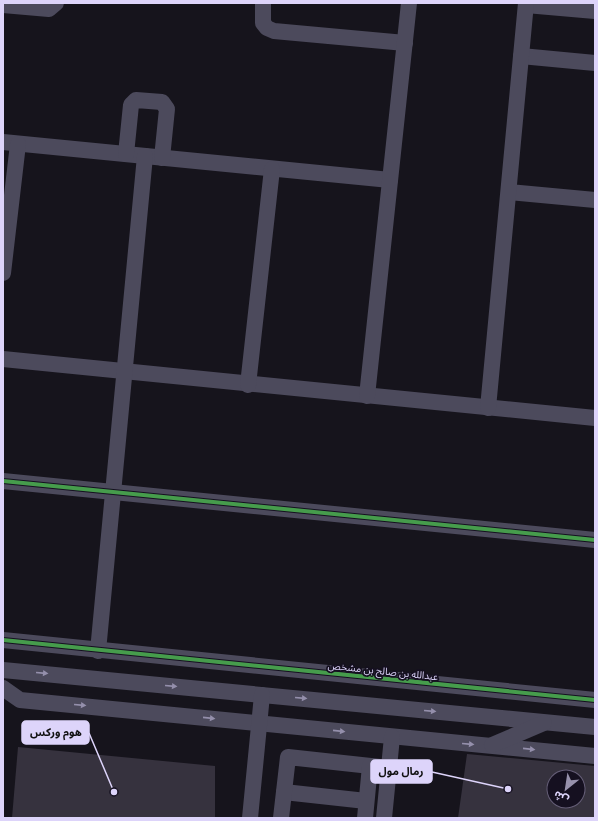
<svg xmlns="http://www.w3.org/2000/svg" width="598" height="821" viewBox="0 0 598 821" font-family="'IBM Plex Sans','Noto Sans Arabic',sans-serif">
<style>
.building{fill:#36323e;fill-rule:evenodd}
.lines{fill:none;stroke-linecap:round;stroke-linejoin:round}
.minor{stroke:#4c4a5c;stroke-width:16}
.cycleway-casing{stroke:#151020;stroke-width:6}
.cycleway{stroke:#469c4c;stroke-width:4}
.oneway{fill:#948fab}
.labels{text-anchor:middle;dominant-baseline:central;stroke-width:3.5;stroke-linejoin:round;paint-order:stroke}
.street-label{font-size:10px;fill:#ddd4fa;stroke:#151020}
.leader{fill:none;stroke:#ddd4fa;stroke-width:1.5}
.callout-dot{fill:#ddd4fa;stroke:#151020;stroke-width:1.5}
.callout{fill:#ddd4fa;stroke:#ddd4fa;stroke-width:1.5}
.callout-label{font-size:11px;text-anchor:middle;font-weight:bold;fill:#111}
</style>
<rect width="100%" height="100%" fill="#16141c"/>
<g class="building">
<path d="M18,747L215,766V818H12Z"/>
<path d="M467,754L595,766V818H458ZM554,777H578V801H554Z"/>
</g>
<g class="lines">
<g class="minor">
<path d="M263,3V23L267,28L274,31L405,43"/>
<path d="M3,5L49,9L56,3"/>
<path d="M526,5L595,11"/>
<path d="M521,56L595,63"/>
<path d="M3,142L390,180"/>
<path d="M126,154L131,105L136,100L162,102L167,109L162,158"/>
<path d="M509,192L595,200"/>
<path d="M3,273L18,144"/>
<path d="M3,359L595,418"/>
<path d="M248,385L272,169"/>
<path d="M367,396L409,3"/>
<path d="M488,408L526,3"/>
<path d="M3,481L595,540"/>
<path d="M3,640L595,700"/>
<path d="M98,651L145,156"/>
<path d="M3,670L595,727"/>
<path d="M3,688L20,700L595,756"/>
<path d="M492,745L544,723"/>
<path d="M284,792L366,801"/>
<path d="M250,818L262,695"/>
<path d="M281,818L288,757L389,768"/>
<path d="M365,818L370,766"/>
<path d="M384,818L392,737"/>
</g>
<defs>
<g id="cycleway">
<path d="M3,481L595,540"/>
<path d="M3,640L595,700"/>
</g>
</defs>
<use href="#cycleway" class="cycleway-casing"/>
<use href="#cycleway" class="cycleway"/>
</g>
<defs><path id="oneway-solid" d="M-6-.8H1V-3.2L6.5 0L1 3.2V.8H-6Z"/></defs>
<g class="oneway">
<use href="#oneway-solid" transform="translate(42 673) rotate(5)"/>
<use href="#oneway-solid" transform="translate(171 686) rotate(5)"/>
<use href="#oneway-solid" transform="translate(301 698) rotate(5)"/>
<use href="#oneway-solid" transform="translate(80 705) rotate(5)"/>
<use href="#oneway-solid" transform="translate(430 711) rotate(5)"/>
<use href="#oneway-solid" transform="translate(209 718) rotate(6)"/>
<use href="#oneway-solid" transform="translate(339 731) rotate(6)"/>
<use href="#oneway-solid" transform="translate(468 744) rotate(5)"/>
<use href="#oneway-solid" transform="translate(529 749) rotate(6)"/>
</g>
<g class="labels">
<g class="street-label">
<text transform="translate(383 671) rotate(6)">عبدالله بن صالح بن مشخص</text>
</g>
</g>
<path class="leader" d="M114 792L89 733M508 789L432 772"/>
<g class="callout-dot">
<circle cx="114" cy="792" r="4"/>
<circle cx="508" cy="789" r="4"/>
</g>
<g class="callout">
<rect x="22" y="721" width="67" height="23" rx="4"/>
<rect x="371" y="760" width="61" height="23" rx="4"/>
</g>
<g class="callout-label">
<text x="56" y="736">هوم وركس</text>
<text x="401" y="775">رمال مول</text>
</g>
<rect width="598" height="821" fill="none" stroke="#ddd4fa" stroke-width="8"/>
<g transform="translate(566 789) rotate(210)"><circle r="19" fill="#151020" stroke="#655e77"/>
<path d="M0-3L7 15L0 10L-7 15Z" fill="#9791ac"/>
<text y="-6" font-size="11" font-weight="bold" text-anchor="middle" fill="#ddd4fa">ش</text>
</g>
</svg>
